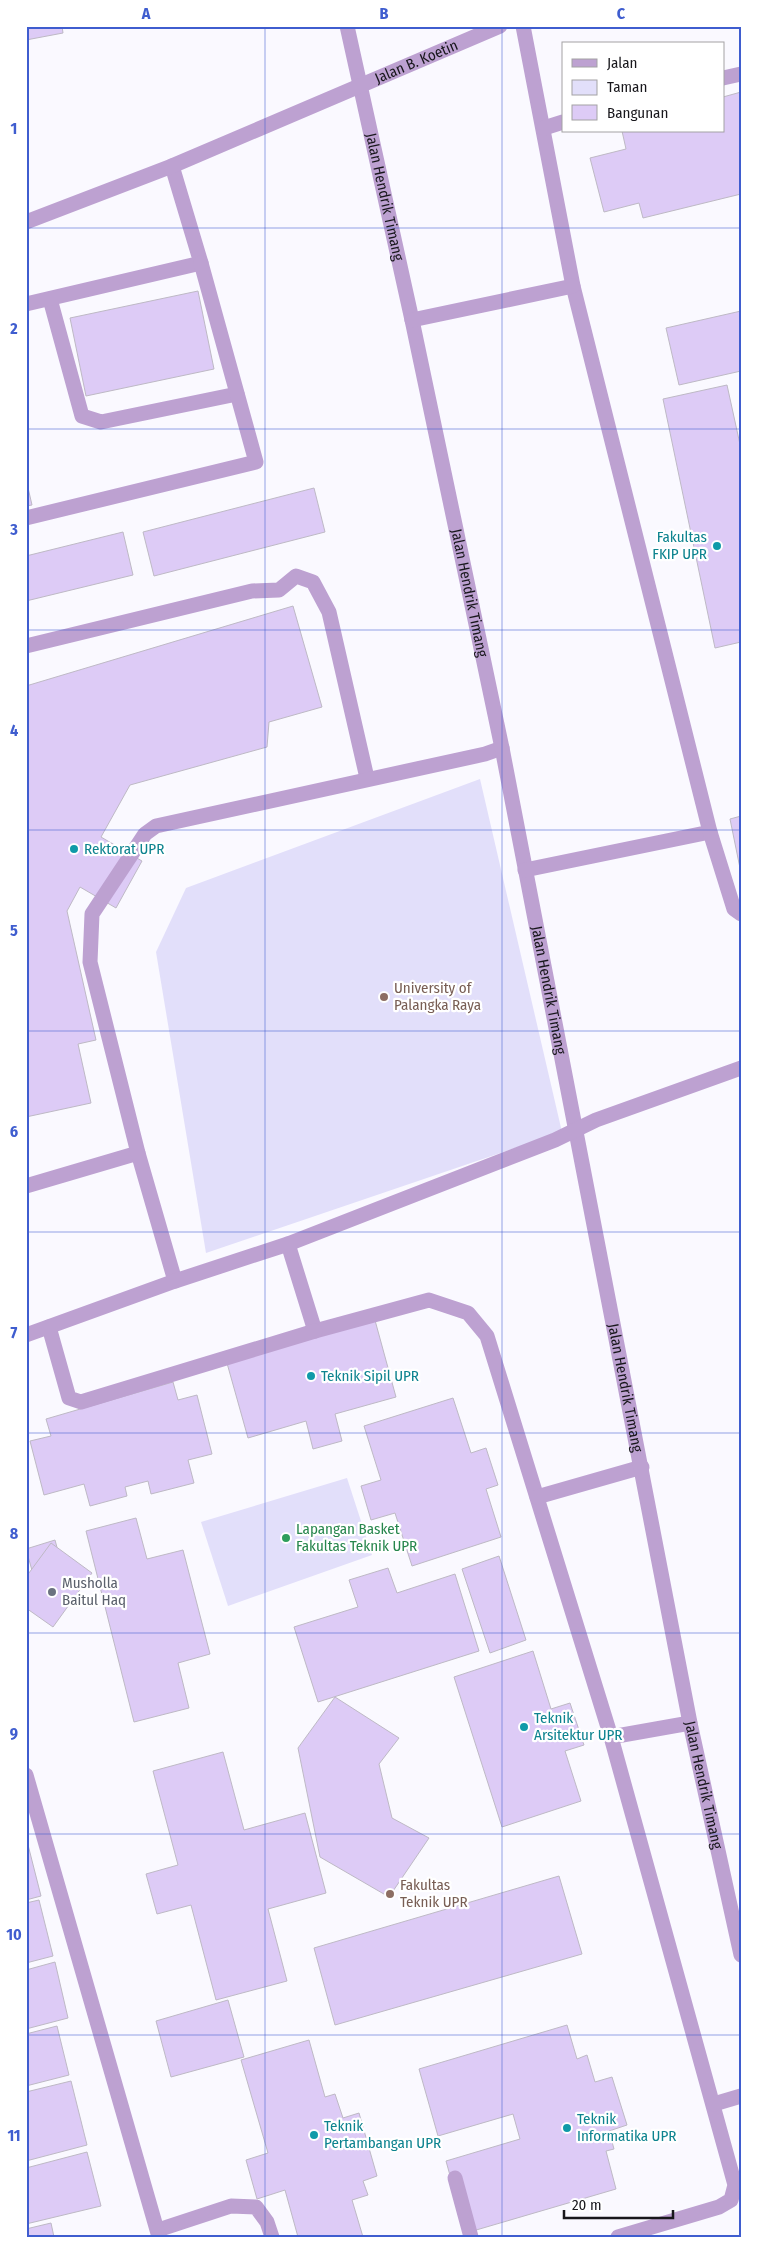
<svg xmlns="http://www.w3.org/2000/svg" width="767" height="2263" viewBox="0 0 767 2263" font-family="'Fira Sans Condensed',sans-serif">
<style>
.green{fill:#e2dffa}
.building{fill:#ddcbf6;stroke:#beb9c5}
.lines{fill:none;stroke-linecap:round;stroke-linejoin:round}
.lane{stroke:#bda1d1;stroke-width:15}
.street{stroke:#bda1d1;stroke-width:15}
.grid{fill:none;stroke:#3f5dcf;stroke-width:1;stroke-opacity:0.55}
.culture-dot{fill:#0f9aa8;stroke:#fff;stroke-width:2}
.education-dot{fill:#8d6e63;stroke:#fff;stroke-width:2}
.leisure-dot{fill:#2e9e5b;stroke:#fff;stroke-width:2}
.worship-dot{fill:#6b7280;stroke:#fff;stroke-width:2}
.labels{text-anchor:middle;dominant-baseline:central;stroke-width:4.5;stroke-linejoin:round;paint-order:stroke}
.street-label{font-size:15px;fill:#18171c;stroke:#fff}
.culture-label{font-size:15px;fill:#0d838f;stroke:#fff;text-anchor:start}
.education-label{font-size:15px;fill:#785e54;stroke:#fff;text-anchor:start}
.leisure-label{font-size:15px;fill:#27864d;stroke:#fff;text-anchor:start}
.worship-label{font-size:15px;fill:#5b616d;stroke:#fff;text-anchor:start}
.neatline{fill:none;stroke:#3f5dcf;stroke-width:2}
.grid-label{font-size:16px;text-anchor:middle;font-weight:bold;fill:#3f5dcf}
</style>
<rect width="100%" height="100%" fill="#faf9ff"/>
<g class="green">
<path d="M480,779L562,1132L206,1253L156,952L186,888Z"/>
<path d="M347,1478L372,1555L228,1606L201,1522Z"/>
</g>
<g class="building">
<path d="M26,26H62L63,33L26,40Z"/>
<path d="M741,92V194L643,218L639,203L604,212L590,158L626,149L622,131H723V97Z"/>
<path d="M198,291L214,369L86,396L70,318Z"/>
<path d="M741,311V371L679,385L666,328Z"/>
<path d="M727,385L741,449V642L715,648L663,399Z"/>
<path d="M26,479L32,505L26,506Z"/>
<path d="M314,488L325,532L154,576L143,532Z"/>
<path d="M123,532L133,575L26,601V556Z"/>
<path d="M293,606L322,707L269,722L267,747L130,785L101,837L142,861L116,908L80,887L67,911L96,1040L78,1044L91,1103L26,1117V686Z"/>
<path d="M741,816V873L730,819Z"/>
<path d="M373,1313L396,1397L335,1414L342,1441L313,1449L306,1421L248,1438L225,1356Z"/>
<path d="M173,1382L178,1400L197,1395L212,1454L188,1460L194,1483L151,1494L148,1481L125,1487L127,1496L90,1506L84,1484L44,1495L30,1441L51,1436L46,1419Z"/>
<path d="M453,1398L471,1453L486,1448L498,1485L486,1489L501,1537L412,1566L395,1513L371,1520L361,1486L381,1480L364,1426Z"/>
<path d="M136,1518L147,1559L183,1550L210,1654L178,1663L189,1708L134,1722L86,1531Z"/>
<path d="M55,1540L62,1566L33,1574L26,1549Z"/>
<path d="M51,1543L92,1573L53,1627L26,1608V1577Z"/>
<path d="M499,1556L526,1640L490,1653L462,1569Z"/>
<path d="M388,1568L397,1593L455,1574L479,1651L318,1702L294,1627L358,1607L349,1580Z"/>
<path d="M533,1651L551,1709L570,1703L584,1745L565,1751L581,1801L502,1827L454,1677Z"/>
<path d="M335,1697L399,1738L379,1764L392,1818L429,1838L389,1897L320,1857L298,1748Z"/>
<path d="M223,1752L244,1830L305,1813L326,1893L268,1909L287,1981L216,2000L191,1905L157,1914L146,1874L178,1865L153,1771Z"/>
<path d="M26,1837L41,1896L26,1900Z"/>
<path d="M559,1876L582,1954L335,2025L314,1948Z"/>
<path d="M39,1900L53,1956L26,1963V1903Z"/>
<path d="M55,1962L68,2018L26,2029V1970Z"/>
<path d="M228,2000L244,2057L171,2077L156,2021Z"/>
<path d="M567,2025L577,2059L587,2055L595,2082L612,2077L627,2125L609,2131L614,2149L606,2151L616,2189L466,2233L446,2161L520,2139L513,2114L438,2136L419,2069Z"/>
<path d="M57,2026L69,2075L26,2086V2034Z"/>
<path d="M309,2040L325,2097L335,2094L343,2118L359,2113L377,2176L363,2181L368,2195L352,2200L363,2237H298L285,2190L257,2199L246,2160L268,2153L241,2060Z"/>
<path d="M71,2081L87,2145L26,2161V2092Z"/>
<path d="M87,2152L101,2206L26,2224V2168Z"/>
<path d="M51,2223L54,2237H26V2229Z"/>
</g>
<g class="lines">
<g class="lane">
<path d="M50,299L82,416L101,422L237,394"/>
<path d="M26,304L201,263L172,166"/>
<path d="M26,518L256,462L201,263"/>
<path d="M26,646L252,591L279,590L296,576L313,582L329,612L367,778"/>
<path d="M26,1186L138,1153"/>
<path d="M288,1244L315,1331L429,1300L468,1313L487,1336L611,1737L735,2185L731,2200L719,2207L618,2237"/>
<path d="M175,1281L138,1153L90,962L92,914L145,834L156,826L485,754L502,748"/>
<path d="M49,1327L69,1398L81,1402L315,1331"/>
<path d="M537,1497L642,1467"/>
<path d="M611,1737L690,1723"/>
<path d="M714,2104L741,2096"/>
<path d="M455,2178L471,2237"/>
<path d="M158,2230L231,2206L256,2207L267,2222L272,2237"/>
</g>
<g class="street">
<path id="s1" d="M347,26L412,320L502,748L690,1723L741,1955"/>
<path d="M523,26L573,286L710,832L525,870"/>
<path d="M723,78L741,74"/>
<path d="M544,128L563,122"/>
<path id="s2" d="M26,222L172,166L500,26"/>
<path d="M412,320L573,286"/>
<path d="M710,832L734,909L741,914"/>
<path d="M26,1335L175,1281L288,1244L555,1140L596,1120L741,1068"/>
<path d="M26,1775L159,2237"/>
</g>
</g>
<path class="grid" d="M265,26V2237M502,26V2237M26,228H741M26,429H741M26,630H741M26,830H741M26,1031H741M26,1232H741M26,1433H741M26,1633H741M26,1834H741M26,2035H741"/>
<g class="culture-dot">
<circle cx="717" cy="546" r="5"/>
<circle cx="74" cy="849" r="5"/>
<circle cx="311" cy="1376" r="5"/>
<circle cx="524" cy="1727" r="5"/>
<circle cx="567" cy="2128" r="5"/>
<circle cx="314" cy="2135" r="5"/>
</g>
<g class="education-dot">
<circle cx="384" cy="997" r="5"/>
<circle cx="390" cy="1894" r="5"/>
</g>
<circle class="leisure-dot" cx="286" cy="1538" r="5"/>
<circle class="worship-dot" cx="52" cy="1592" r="5"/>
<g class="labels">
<g class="street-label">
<text stroke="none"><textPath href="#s2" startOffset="422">Jalan B. Koetin</textPath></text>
<text stroke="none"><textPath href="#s1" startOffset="175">Jalan Hendrik Timang</textPath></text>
<text stroke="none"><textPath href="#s1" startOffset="580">Jalan Hendrik Timang</textPath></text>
<text stroke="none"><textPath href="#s1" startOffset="985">Jalan Hendrik Timang</textPath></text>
<text stroke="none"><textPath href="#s1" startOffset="1390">Jalan Hendrik Timang</textPath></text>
<text stroke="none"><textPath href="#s1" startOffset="1795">Jalan Hendrik Timang</textPath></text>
</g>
<g class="culture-label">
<text x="707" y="537" text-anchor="end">Fakultas<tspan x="707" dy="17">FKIP UPR</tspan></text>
<text x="84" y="849">Rektorat UPR</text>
<text x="321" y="1376">Teknik Sipil UPR</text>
<text x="534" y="1718">Teknik<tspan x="534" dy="17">Arsitektur UPR</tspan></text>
<text x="577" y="2119">Teknik<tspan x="577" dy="17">Informatika UPR</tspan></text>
<text x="324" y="2126">Teknik<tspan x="324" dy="17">Pertambangan UPR</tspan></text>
</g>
<g class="education-label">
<text x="394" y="988">University of<tspan x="394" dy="17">Palangka Raya</tspan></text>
<text x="400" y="1885">Fakultas<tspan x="400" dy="17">Teknik UPR</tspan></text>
</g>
<g class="leisure-label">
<text x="296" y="1529">Lapangan Basket<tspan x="296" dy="17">Fakultas Teknik UPR</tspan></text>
</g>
<g class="worship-label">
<text x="62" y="1583">Musholla<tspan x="62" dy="17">Baitul Haq</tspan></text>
</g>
</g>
<rect width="767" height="2263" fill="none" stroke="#ffffff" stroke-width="55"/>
<rect x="562" y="42" width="162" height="90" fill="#ffffff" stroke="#a3a2a4"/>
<rect x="572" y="59" width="25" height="8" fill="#bda1d1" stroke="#a3a2a4"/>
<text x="607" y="68" font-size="15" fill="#18171c">Jalan</text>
<rect x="572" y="80" width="25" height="15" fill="#e2dffa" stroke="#a3a2a4"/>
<text x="607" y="92" font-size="15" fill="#18171c">Taman</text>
<rect x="572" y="105" width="25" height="15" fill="#ddcbf6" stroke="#a3a2a4"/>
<text x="607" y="118" font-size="15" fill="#18171c">Bangunan</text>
<path d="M564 2210v8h109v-8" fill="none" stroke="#18171c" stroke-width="2.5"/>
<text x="572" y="2210" font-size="15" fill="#18171c" stroke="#ffffff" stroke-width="4" paint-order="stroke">20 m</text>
<rect x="28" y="28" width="712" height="2208" class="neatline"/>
<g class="grid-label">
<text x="146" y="19">A</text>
<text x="384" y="19">B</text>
<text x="621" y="19">C</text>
<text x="14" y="134">1</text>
<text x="14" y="334">2</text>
<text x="14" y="535">3</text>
<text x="14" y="736">4</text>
<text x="14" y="936">5</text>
<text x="14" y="1137">6</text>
<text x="14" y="1338">7</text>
<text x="14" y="1539">8</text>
<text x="14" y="1739">9</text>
<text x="14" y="1940">10</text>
<text x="14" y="2141">11</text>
</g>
</svg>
